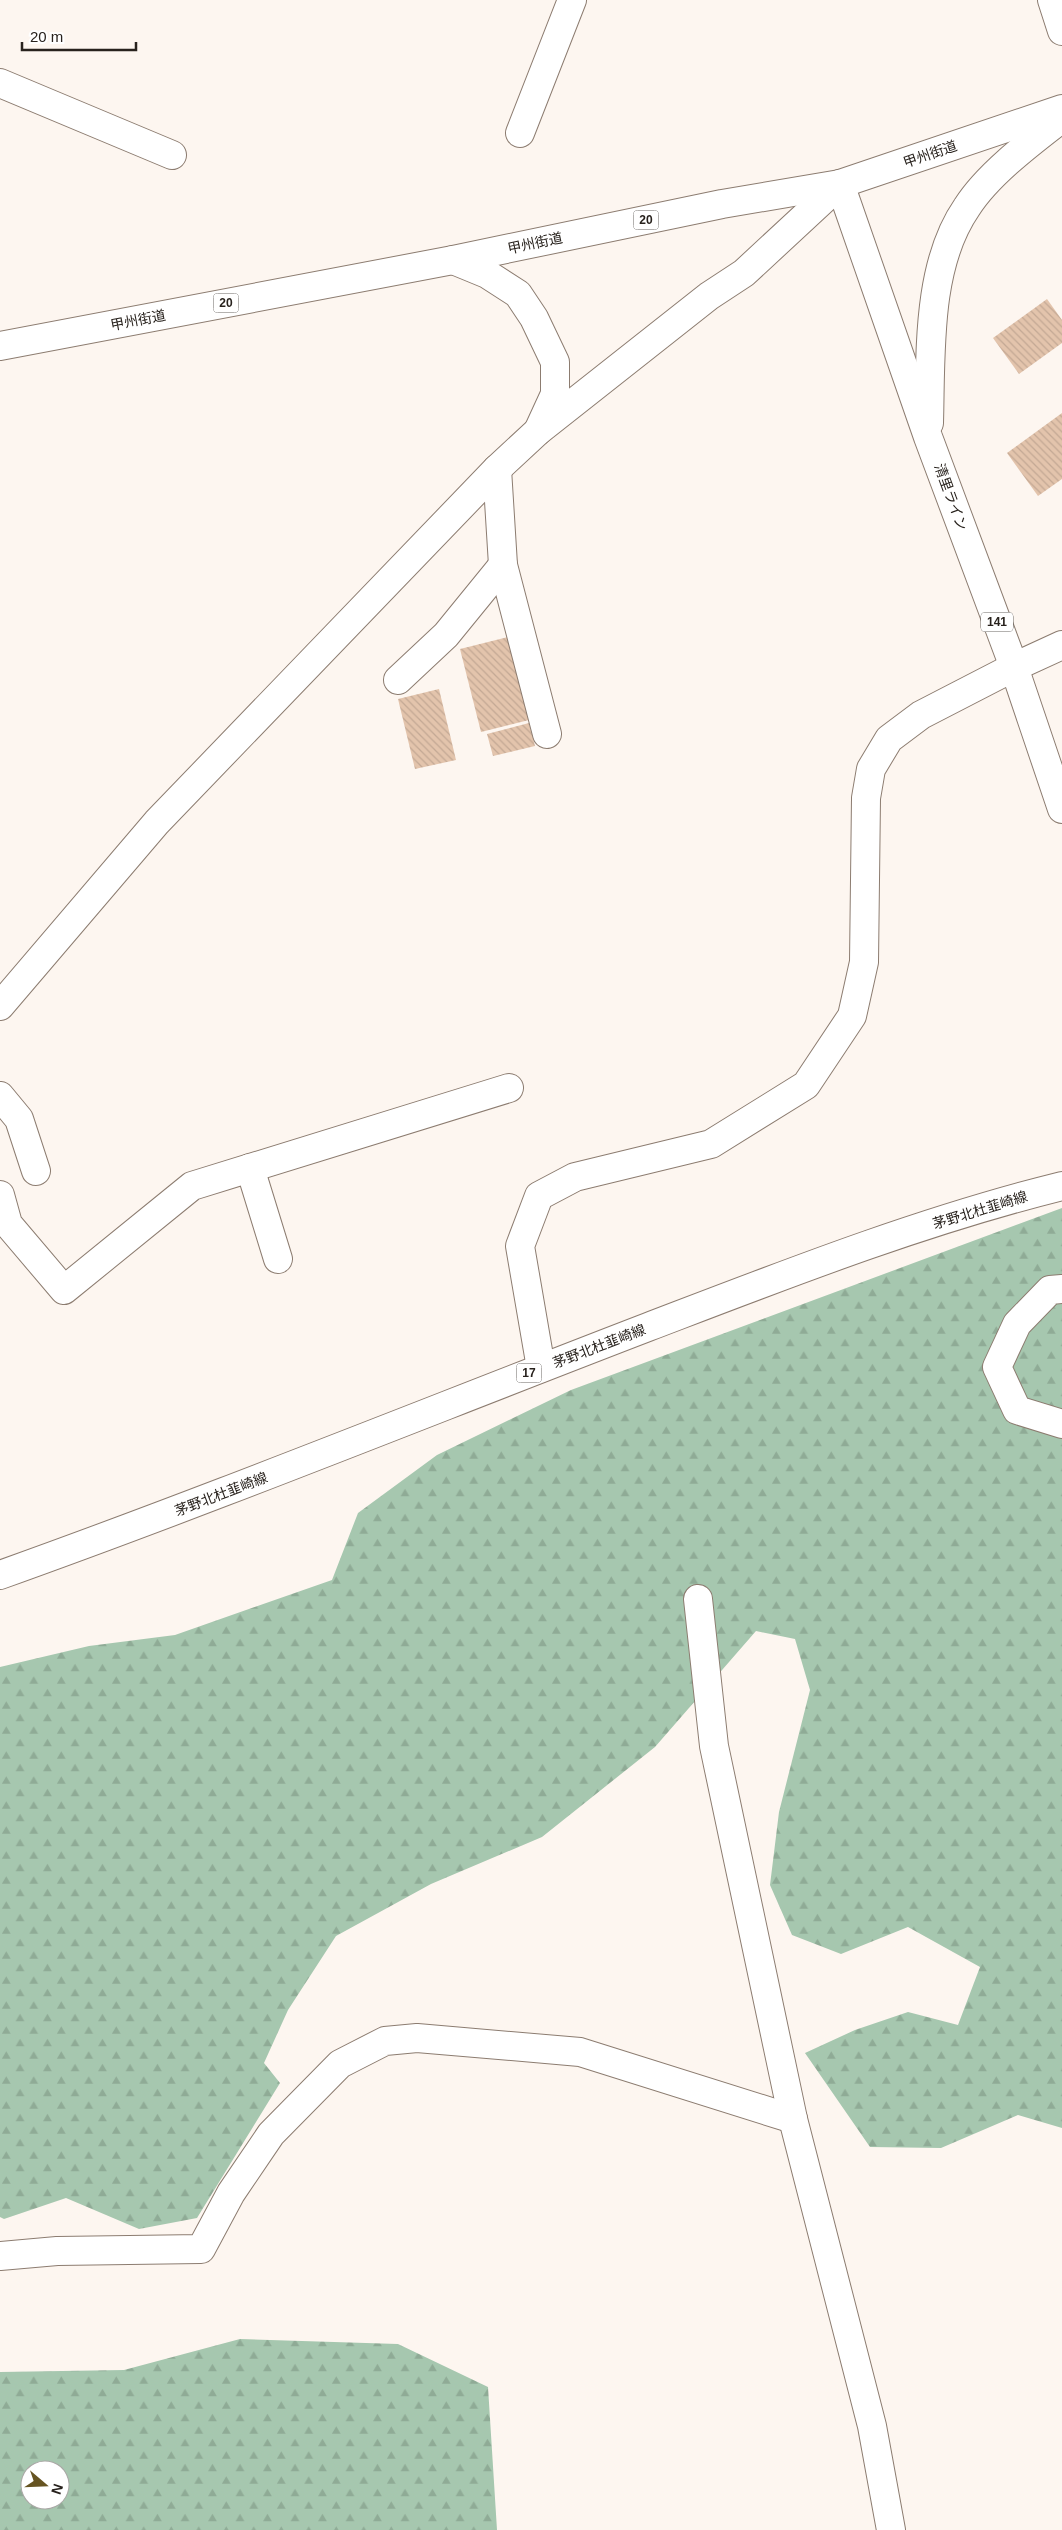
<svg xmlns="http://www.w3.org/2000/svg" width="1062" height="2530" viewBox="0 0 1062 2530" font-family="Arial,'Noto Sans JP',sans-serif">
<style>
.forest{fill:url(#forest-firs);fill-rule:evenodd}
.building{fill:url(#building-back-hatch)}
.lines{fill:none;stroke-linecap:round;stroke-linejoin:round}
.minor-casing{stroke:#8c7c70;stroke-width:30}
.major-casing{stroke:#8c7c70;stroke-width:30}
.highway-casing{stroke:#8c7c70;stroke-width:30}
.minor{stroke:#fff;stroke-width:28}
.major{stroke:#fff;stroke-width:28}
.highway{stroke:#fff;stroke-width:28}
.labels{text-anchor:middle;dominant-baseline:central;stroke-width:4;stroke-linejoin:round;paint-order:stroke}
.shield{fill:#fff;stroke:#686461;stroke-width:1}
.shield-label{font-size:12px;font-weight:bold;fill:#28221d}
.street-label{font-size:14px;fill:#28221d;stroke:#fff}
</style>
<defs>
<pattern id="forest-firs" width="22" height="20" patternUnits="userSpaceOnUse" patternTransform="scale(1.25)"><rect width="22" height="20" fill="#a6c7af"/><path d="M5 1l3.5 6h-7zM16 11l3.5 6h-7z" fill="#8fab96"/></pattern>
<pattern id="building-back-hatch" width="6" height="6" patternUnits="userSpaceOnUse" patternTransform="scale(1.25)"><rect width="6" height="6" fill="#e3c4ac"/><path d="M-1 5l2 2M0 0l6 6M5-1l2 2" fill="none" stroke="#c3a894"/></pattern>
</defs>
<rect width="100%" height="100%" fill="#fdf6f0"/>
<g class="forest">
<path d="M1062,1208V2128L1018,2115L941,2148L870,2147L805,2053L855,2030L908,2012L958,2025L980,1967L908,1927L841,1954L792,1935L770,1885L779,1812L810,1690L795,1639L756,1631L655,1747L542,1837L431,1884L336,1936L288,2010L264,2063L280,2083L197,2218L139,2229L66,2198L4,2219L0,2217V1667L89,1646L175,1635L332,1580L358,1513L437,1455L571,1390Z"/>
<path d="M240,2339L398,2344L488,2387L497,2530H0V2372L124,2370ZM30,2470H60V2500H30Z"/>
</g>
<g class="building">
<path d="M1047,299L1062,320V343L1019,374L993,338Z"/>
<path d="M1062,413V479L1038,496L1007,453Z"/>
<path d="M508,637L529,720L481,732L460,649Z"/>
<path d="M439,689L456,760L415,769L398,699Z"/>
<path d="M529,723L535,746L493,756L487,734Z"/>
</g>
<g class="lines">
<defs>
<g id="minor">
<path d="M1052,0L1062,31"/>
<path d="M0,83L172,155"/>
<path d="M520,133L572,0"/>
<path d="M497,469L503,565L547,734"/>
<path d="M398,680L446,635L503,565"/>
<path d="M0,1006L157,822L497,469L538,431L709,296L744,273L840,184"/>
<path d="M0,1096L19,1119L36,1171"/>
<path d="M250,1168L278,1259"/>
<path d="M0,1195L8,1224L64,1290L192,1186L509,1088"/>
<path d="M1062,1289L1050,1290L1017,1324L997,1367L1017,1410L1062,1424"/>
<path d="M541,1368L520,1246L539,1196L575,1177L711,1144L806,1085L852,1016L864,962L866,798L871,769L889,739L921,715L1014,667L1062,645"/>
<path d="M698,1599L714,1746L793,2119L872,2426L891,2530"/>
<path d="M0,2256L57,2251L201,2249L231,2193L271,2134L340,2064L385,2041L417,2038L580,2052L793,2119"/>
</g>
<path id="major" d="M0,1575C218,1497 432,1410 648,1327C784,1275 921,1221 1062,1186"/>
<g id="highway">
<path d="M840,184L928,437L1014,667L1062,809"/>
<path d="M453,260L487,274L518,294L534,318L555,362V394L538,431"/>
<path d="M0,346L453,260L722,204L840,184L1062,109"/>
<path d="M929,423C931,354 926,266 967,207C988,174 1031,142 1062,118"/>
</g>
</defs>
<use href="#minor" class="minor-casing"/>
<use href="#major" class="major-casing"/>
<use href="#highway" class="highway-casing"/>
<use href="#minor" class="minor"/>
<use href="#major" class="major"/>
<use href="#highway" class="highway"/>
</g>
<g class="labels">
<g class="shield">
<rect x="633.5" y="210.5" width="25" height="19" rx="4"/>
<rect x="213.5" y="293.5" width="25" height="19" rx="4"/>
<rect x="981" y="612.5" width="32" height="19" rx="4"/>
<rect x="516.5" y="1363.5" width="25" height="19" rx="4"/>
</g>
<g class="shield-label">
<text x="646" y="220">20</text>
<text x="226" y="303">20</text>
<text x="997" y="622">141</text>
<text x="529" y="1373">17</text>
</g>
<g class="street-label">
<text transform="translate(930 154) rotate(-19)">甲州街道</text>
<text transform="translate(535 243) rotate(-12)">甲州街道</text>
<text transform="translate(138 320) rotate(-11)">甲州街道</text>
<text transform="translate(951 497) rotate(70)">清里ライン</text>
<text transform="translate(980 1210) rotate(-17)">茅野北杜韮崎線</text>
<text transform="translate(599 1346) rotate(-21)">茅野北杜韮崎線</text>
<text transform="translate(221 1494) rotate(-21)">茅野北杜韮崎線</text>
</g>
</g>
<g transform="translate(45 2485) rotate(109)"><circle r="24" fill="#ffffff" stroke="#a9a7a5"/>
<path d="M0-4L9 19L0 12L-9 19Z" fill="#665422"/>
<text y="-8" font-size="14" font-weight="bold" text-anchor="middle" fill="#28221d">N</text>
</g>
<path d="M22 42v8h114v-8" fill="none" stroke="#28221d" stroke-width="2.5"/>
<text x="30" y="42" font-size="15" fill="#28221d" stroke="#ffffff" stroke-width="4" paint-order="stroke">20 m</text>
</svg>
